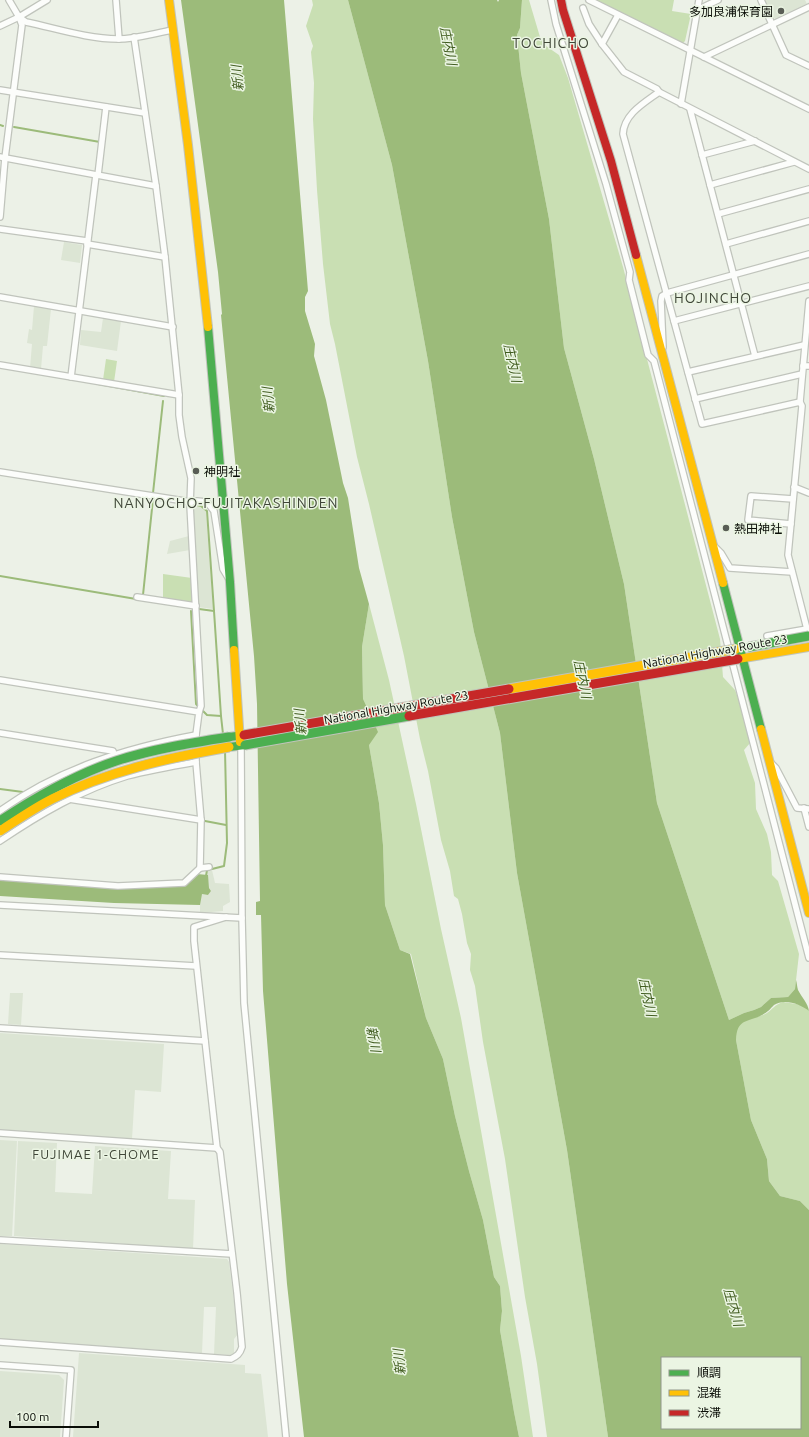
<svg xmlns="http://www.w3.org/2000/svg" width="809" height="1437" viewBox="0 0 809 1437" font-family="Ubuntu,'Noto Sans JP',sans-serif">
<style>
.built{fill:#dce5d4}
.green{fill:#c9dfb3}
.water{fill:#9cbb7a;fill-rule:evenodd}
.lines{fill:none;stroke-linecap:round;stroke-linejoin:round}
.stream{stroke:#9cbb7a;stroke-width:2}
.street-casing{stroke:#c0c4bc;stroke-width:8}
.fast-casing{stroke:#c0c4bc;stroke-width:10}
.slow-casing{stroke:#c0c4bc;stroke-width:10}
.jam-casing{stroke:#c0c4bc;stroke-width:10}
.street{stroke:#fcfdfb;stroke-width:5.5}
.fast{stroke:#4caf50;stroke-width:8}
.slow{stroke:#ffc107;stroke-width:8}
.jam{stroke:#c62828;stroke-width:8}
.fast-bridge-casing{stroke:#c0c4bc;stroke-width:11;stroke-linecap:butt}
.slow-bridge-casing{stroke:#c0c4bc;stroke-width:11;stroke-linecap:butt}
.jam-bridge-casing{stroke:#c0c4bc;stroke-width:11;stroke-linecap:butt}
.fast-bridge{stroke:#4caf50;stroke-width:9}
.slow-bridge{stroke:#ffc107;stroke-width:9}
.jam-bridge{stroke:#c62828;stroke-width:9}
.poi-dot{fill:#595d55;stroke:#ebf5e3;stroke-width:1.5}
.labels{text-anchor:middle;dominant-baseline:central;stroke-width:3;stroke-linejoin:round;paint-order:stroke}
.poi-label{font-size:12px;fill:#0a0d07;stroke:#ebf5e3;text-anchor:start}
.street-label{font-size:12px;fill:#0a0d07;stroke:#ebf5e3}
.water-label{font-size:13px;font-style:italic;fill:#405c1f;stroke:#ebf5e3}
.neighbourhood-label{font-size:13px;letter-spacing:1px;fill:#404739;stroke:#ebf5e3}
.quarter-label{font-size:14px;letter-spacing:1px;fill:#404739;stroke:#ebf5e3}
</style>
<rect width="100%" height="100%" fill="#ecf1e7"/>
<g class="built">
<path d="M765,0H805L807,4L776,19L773,18Z"/>
<path d="M64,242L82,245L80,263L61,260Z"/>
<path d="M34,306L51,309L47,346H43L41,369L30,368L32,344L27,343L29,329L32,330Z"/>
<path d="M103,318L121,321L117,351L80,345L81,330L101,332Z"/>
<path d="M193,506L203,507L206,511L213,609L198,607Z"/>
<path d="M189,536L190,550L167,554L170,541Z"/>
<path d="M212,870L215,883L229,884L230,902L223,906V911L200,913V897L202,894L208,895L211,891L209,888L207,871Z"/>
<path d="M10,993H23L21,1025L8,1024Z"/>
<path d="M0,1033L164,1044L161,1092L135,1090L132,1139L0,1130Z"/>
<path d="M0,1140L17,1141L12,1236H0Z"/>
<path d="M18,1141L57,1143L55,1192L92,1194L95,1146L171,1151L168,1199L195,1200L193,1249L14,1236Z"/>
<path d="M0,1244L227,1259L229,1262L238,1334L234,1339V1353L231,1355L214,1354L216,1307H204L202,1353L0,1339Z"/>
<path d="M79,1353L245,1365V1373L261,1374L268,1437H73Z"/>
<path d="M0,1371L59,1375L64,1380L60,1437H0Z"/>
</g>
<g class="green">
<path d="M312,0H348L392,165L428,361L452,517L474,632L500,733L517,873L567,1150L608,1437H547L537,1364L525,1297L505,1159L483,1042L475,986L470,970L471,954L467,943L462,914L458,899L454,896L450,871L441,840L428,771L420,739L404,656L369,504L357,457L335,344L330,324L323,264L317,190L313,119L314,83L311,52L313,46L306,26L313,5Z"/>
<path d="M522,0H529L540,37L546,46L559,55L568,78L623,267L720,639L723,677L735,690L741,705L750,743L744,750L755,783L756,809L767,834L771,852L772,875L778,881L799,954L795,989L788,997L771,998L761,1007L754,1010L744,1013L729,1020L657,803L624,584L594,459L564,348L549,219L521,73L517,35L520,28Z"/>
<path d="M596,0H674L672,11L691,14L685,41L683,43Z"/>
<path d="M106,359L117,361L114,382L103,380Z"/>
<path d="M163,574L192,578L193,601L192,603L163,598Z"/>
<path d="M369,604L389,680L416,804L441,929L461,1018L521,1356L533,1437H519L514,1412L500,1330L502,1311L500,1286L494,1277L483,1220L469,1171L455,1116L443,1059L426,1018L411,954L400,950L385,905L383,845L379,803L369,745L363,699L362,647Z"/>
<path d="M783,1002L803,1005L809,1011V1210L800,1201L780,1196L769,1181L767,1159L751,1120L736,1040C736,1037 735,1033 736,1030C741,1018 758,1018 767,1013C773,1009 774,1005 783,1002Z"/>
</g>
<g class="water">
<path d="M181,0H284L308,291L305,297V311L315,344L314,356L326,400L343,483L348,498L359,568L369,604L362,647L363,699L378,732L369,745L379,803L383,845L385,905L400,950L410,954L426,1018L443,1059L455,1116L469,1171L483,1220L494,1277L500,1286L502,1311L500,1330L514,1412L519,1437H304L287,1284L263,991L261,915H256V902L260,901L257,704L254,656L221,315L222,314L218,272Z"/>
<path d="M348,0H497L498,2L499,0H522L520,28L517,35L521,73L549,219L564,348L594,459L624,584L657,803L729,1020L744,1013L754,1010L761,1007L771,998L788,997L795,989L796,980C797,983 797,987 798,990C802,998 808,1003 809,1011C801,1004 784,998 774,1005C770,1009 768,1012 762,1015C747,1023 737,1018 736,1040L751,1120L767,1159L769,1181L780,1196L800,1201L809,1210V1437H608L567,1150L517,873L500,733L474,632L452,517L428,361L392,165ZM662,1358H800V1428H662Z"/>
<path d="M197,874L208,875L209,888L211,891L208,895L202,894L200,905L114,903L0,896V880L116,889L183,886Z"/>
</g>
<g class="lines">
<g class="stream">
<path d="M0,125L3,126"/>
<path d="M14,127L100,142L99,144"/>
<path d="M98,384L164,396"/>
<path d="M153,493L163,401"/>
<path d="M196,505L201,506L207,511L214,611"/>
<path d="M0,576L136,599"/>
<path d="M143,595L153,499"/>
<path d="M199,609L214,611L221,716L223,734"/>
<path d="M191,611L196,704L207,715L221,716"/>
<path d="M0,789L23,792"/>
<path d="M205,821L226,825"/>
<path d="M212,869L224,866L227,843L225,750"/>
<path d="M206,876L207,870"/>
</g>
<defs>
<g id="street">
<path d="M116,0L119,39"/>
<path d="M551,0L556,24L606,184L630,272L629,280L648,355L654,361L809,958"/>
<path d="M589,0L809,109"/>
<path d="M761,0L786,55L809,66"/>
<path d="M583,8L589,24L602,44L624,72L657,89L659,92"/>
<path d="M697,10L718,0"/>
<path d="M19,17L26,22C55,28 88,39 118,39C136,39 155,33 173,30"/>
<path d="M0,26L19,17L47,0"/>
<path d="M134,37L156,186L165,257L179,395V415L182,437L191,478L190,505L201,706L199,712"/>
<path d="M602,44L618,15"/>
<path d="M704,57L809,7"/>
<path d="M0,90L145,113"/>
<path d="M681,104L699,0"/>
<path d="M690,109L755,356"/>
<path d="M702,155L755,141"/>
<path d="M0,157L156,186"/>
<path d="M98,175L106,107"/>
<path d="M710,185L794,162"/>
<path d="M718,214L809,189"/>
<path d="M0,217L5,158L22,25L19,17L9,0"/>
<path d="M0,229L87,241"/>
<path d="M87,244L165,257"/>
<path d="M726,244L809,221"/>
<path d="M0,297L173,327"/>
<path d="M809,301L800,402L802,406L788,555L807,629H809"/>
<path d="M674,321L809,286"/>
<path d="M663,347L661,301L662,296L667,293L809,254"/>
<path d="M0,365L179,395"/>
<path d="M803,366H809"/>
<path d="M688,372L804,345"/>
<path d="M71,377L96,175"/>
<path d="M695,399L802,374"/>
<path d="M800,402L702,424L623,134C624,114 644,103 659,92L809,169"/>
<path d="M0,472L191,502L197,501L207,502L214,511L223,569L229,579"/>
<path d="M794,487L809,493"/>
<path d="M791,524L748,520L751,496L793,499"/>
<path d="M713,545L721,553L730,568L792,572"/>
<path d="M137,597L196,606"/>
<path d="M767,636L807,629L808,632"/>
<path d="M0,680L199,712L196,735V762C173,766 150,770 127,776C81,790 40,814 0,841"/>
<path d="M0,733L113,751L114,755"/>
<path d="M241,745L242,918L244,1003L286,1437"/>
<path d="M196,762L201,820L200,868"/>
<path d="M770,762L776,768L797,808L809,809"/>
<path d="M69,799L201,820"/>
<path d="M804,808L809,827"/>
<path d="M0,811C58,769 126,748 196,735"/>
<path d="M0,877L118,886L184,883L200,868L209,867"/>
<path d="M0,905L242,918"/>
<path d="M0,955L196,966"/>
<path d="M0,1028L205,1041"/>
<path d="M0,1133L217,1148"/>
<path d="M0,1240L232,1254"/>
<path d="M0,1342L231,1359C237,1356 240,1354 242,1347L237,1293L220,1152L217,1148L194,941V927L226,917"/>
<path d="M0,1365L71,1370L66,1437"/>
</g>
<g id="fast">
<path d="M208,327L230,582L234,650"/>
<path d="M723,583L761,729"/>
<path d="M229,737L244,735"/>
<path d="M229,747L245,745"/>
</g>
<g id="slow">
<path d="M169,0L188,145L208,327"/>
<path d="M636,255L723,583"/>
<path d="M234,650L240,742"/>
<path d="M738,659L809,647"/>
<path d="M761,729L809,913"/>
</g>
<path id="jam" d="M561,0L563,10L611,161L636,255"/>
</defs>
<use href="#street" class="street-casing"/>
<use href="#fast" class="fast-casing"/>
<use href="#slow" class="slow-casing"/>
<use href="#jam" class="jam-casing"/>
<use href="#street" class="street"/>
<use href="#fast" class="fast"/>
<use href="#slow" class="slow"/>
<use href="#jam" class="jam"/>
<defs>
<g id="fast-bridge">
<path d="M749,647L809,636"/>
<path d="M245,745L409,716"/>
<path d="M0,821C36,797 74,775 116,761C153,749 191,743 229,737"/>
</g>
<g id="slow-bridge">
<path d="M509,689L736,649"/>
<path d="M0,831C17,820 34,808 52,799C108,771 168,758 229,747"/>
</g>
<g id="jam-bridge">
<path d="M409,716L738,659"/>
<path d="M244,735L509,689"/>
</g>
</defs>
<use href="#fast-bridge" class="fast-bridge-casing"/>
<use href="#slow-bridge" class="slow-bridge-casing"/>
<use href="#jam-bridge" class="jam-bridge-casing"/>
<use href="#fast-bridge" class="fast-bridge"/>
<use href="#slow-bridge" class="slow-bridge"/>
<use href="#jam-bridge" class="jam-bridge"/>
</g>
<g class="poi-dot">
<circle cx="781" cy="11" r="4"/>
<circle cx="196" cy="471" r="4"/>
<circle cx="726" cy="528" r="4"/>
</g>
<g class="labels">
<g class="poi-label">
<text x="773" y="11" text-anchor="end">多加良浦保育園</text>
<text x="204" y="471">神明社</text>
<text x="734" y="528">熱田神社</text>
</g>
<g class="street-label">
<text transform="translate(715 651) rotate(-10)">National Highway Route 23</text>
<text transform="translate(396 707) rotate(-10)">National Highway Route 23</text>
</g>
<g class="water-label">
<text transform="translate(449 46) rotate(79)">庄内川</text>
<text transform="translate(237 78) rotate(-96)">新川</text>
<text transform="translate(513 363) rotate(77)">庄内川</text>
<text transform="translate(268 400) rotate(-96)">新川</text>
<text transform="translate(583 679) rotate(78)">庄内川</text>
<text transform="translate(300 722) rotate(-96)">新川</text>
<text transform="translate(648 997) rotate(78)">庄内川</text>
<text transform="translate(374 1039) rotate(79)">新川</text>
<text transform="translate(734 1307) rotate(74)">庄内川</text>
<text transform="translate(399 1362) rotate(-96)">新川</text>
</g>
<g class="neighbourhood-label">
<text x="96" y="1154">FUJIMAE 1-CHOME</text>
</g>
<g class="quarter-label">
<text x="551" y="43">TOCHICHO</text>
<text x="713" y="298">HOJINCHO</text>
<text x="226" y="503">NANYOCHO-FUJITAKASHINDEN</text>
</g>
</g>
<rect x="661" y="1357" width="140" height="72" fill="#ebf5e3" stroke="#91988b"/>
<rect x="669" y="1370" width="20" height="6" fill="#4caf50" stroke="#91988b"/>
<text x="697" y="1377" font-size="12" fill="#0a0d07">順調</text>
<rect x="669" y="1390" width="20" height="6" fill="#ffc107" stroke="#91988b"/>
<text x="697" y="1397" font-size="12" fill="#0a0d07">混雑</text>
<rect x="669" y="1410" width="20" height="6" fill="#c62828" stroke="#91988b"/>
<text x="697" y="1417" font-size="12" fill="#0a0d07">渋滞</text>
<path d="M10 1421v6h88v-6" fill="none" stroke="#0a0d07" stroke-width="2"/>
<text x="16" y="1421" font-size="12" fill="#0a0d07" stroke="#ebf5e3" stroke-width="3" paint-order="stroke">100 m</text>
</svg>
